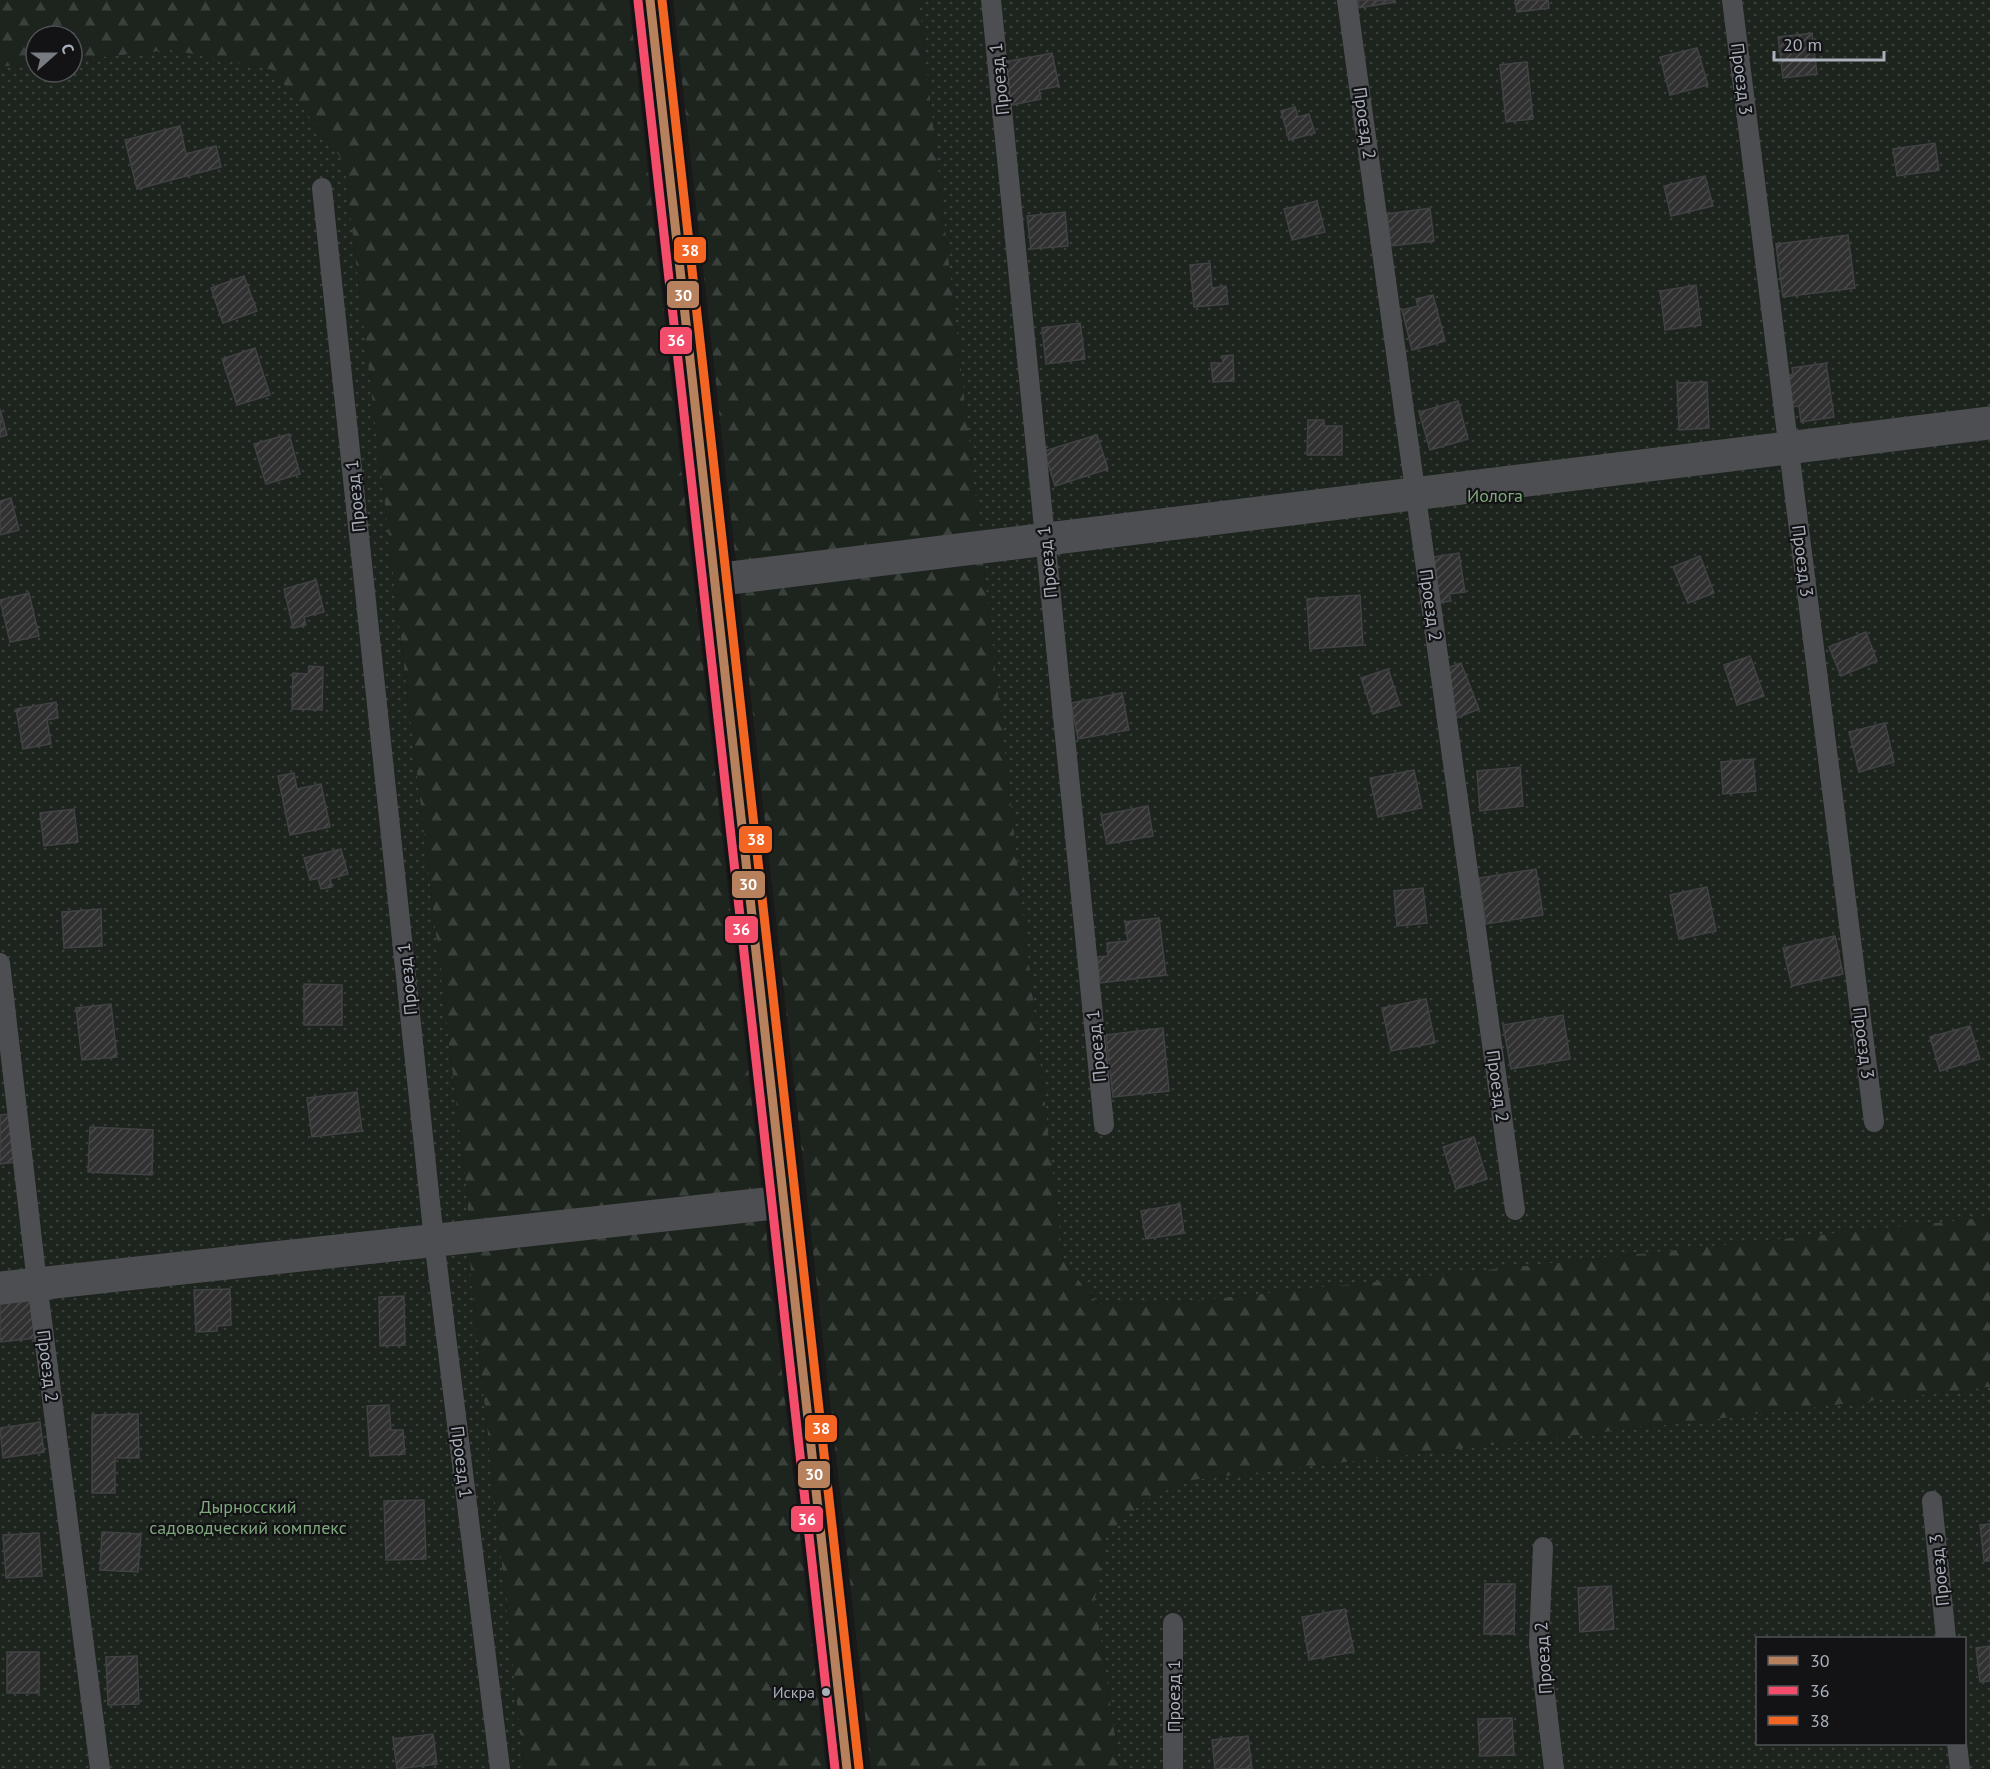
<svg xmlns="http://www.w3.org/2000/svg" width="1990" height="1769" viewBox="0 0 1990 1769" font-family="'PT Sans',sans-serif">
<style>
.forest{fill:url(#forest-firs)}
.park{fill:url(#park-dots);fill-rule:evenodd}
.building{fill:url(#building-hatch);stroke:#414245;stroke-width:1.5}
.lines{fill:none;stroke-linecap:round;stroke-linejoin:round}
.lane{stroke:#4d4e52;stroke-width:20}
.street{stroke:#4d4e52;stroke-width:33}
.bus-1-casing{stroke:#131315;stroke-width:14}
.bus-2-casing{stroke:#131315;stroke-width:14}
.bus-3-casing{stroke:#131315;stroke-width:14}
.bus-1{stroke:#b6815c;stroke-width:9}
.bus-2{stroke:#f44d6c;stroke-width:9}
.bus-3{stroke:#f26522;stroke-width:9}
.bus-dot{fill:#a9b0bb;stroke:#131315;stroke-width:2}
.labels{text-anchor:middle;dominant-baseline:central;stroke-width:4.5;stroke-linejoin:round;paint-order:stroke}
.bus-label{font-size:16px;fill:#a9b0bb;stroke:#131315;text-anchor:end}
.street-label{font-size:18px;fill:#a9b0bb;stroke:#131315}
.park-label{font-size:18px;fill:#7fa87e;stroke:#131315}
.line-badge{stroke:#131315;stroke-width:2}
.badge-label{font-size:16px;text-anchor:middle;font-weight:bold;fill:#fff}
</style>
<defs>
<pattern id="forest-firs" width="22" height="20" patternUnits="userSpaceOnUse" patternTransform="scale(1.5)"><rect width="22" height="20" fill="#1c241d"/><path d="M5 1l3.5 6h-7zM16 11l3.5 6h-7z" fill="#3a413c"/></pattern>
<pattern id="park-dots" width="8" height="8" patternUnits="userSpaceOnUse" patternTransform="scale(1.5)"><rect width="8" height="8" fill="#1c241d"/><path d="M2 2h.1M6 6h.1" fill="none" stroke="#3a413c" stroke-width="1.8" stroke-linecap="round"/></pattern>
<pattern id="building-hatch" width="6" height="6" patternUnits="userSpaceOnUse" patternTransform="scale(1.5)"><rect width="6" height="6" fill="#313131"/><path d="M-1 1l2-2M0 6l6-6M5 7l2-2" fill="none" stroke="#4c4c4d"/></pattern>
</defs>
<rect width="100%" height="100%" fill="#191919"/>
<g class="forest">
<path d="M0,0H629L826,1769H524L471,1280L467,1195L344,162L173,50L72,60V36H36V63L0,67Z"/>
<path d="M673,0H919L1063,1261L1098,1304L1171,1303L1990,1217V1387L1193,1480L1150,1497L1095,1598L1120,1769H871Z"/>
</g>
<g class="park">
<path d="M919,0H1990V1217L1171,1303L1099,1304L1063,1261Z"/>
<path d="M173,50L273,70L344,162L467,1195L471,1280L524,1769H0V67L36,63V72H72V60Z"/>
<path d="M1990,1387V1769H1120L1095,1598L1107,1533L1150,1497L1193,1480ZM1758,1638H1964V1744H1758Z"/>
</g>
<g class="building">
<path d="M1358,0H1395V2L1359,8Z"/>
<path d="M1515,0H1548L1549,8L1517,12Z"/>
<path d="M1812,33L1817,74L1783,78L1778,37Z"/>
<path d="M1697,48L1708,85L1670,95L1660,57Z"/>
<path d="M1052,53L1059,86L1039,90L1041,99L1007,106L998,63Z"/>
<path d="M1527,62L1533,119L1506,122L1500,65Z"/>
<path d="M1295,107L1298,117L1309,114L1315,133L1289,140L1281,111Z"/>
<path d="M180,126L186,154L216,146L221,167L137,189L125,140Z"/>
<path d="M1935,143L1939,170L1897,176L1893,149Z"/>
<path d="M1705,176L1713,206L1671,216L1664,186Z"/>
<path d="M1317,201L1325,232L1292,240L1284,209Z"/>
<path d="M1430,208L1434,241L1391,246L1387,214Z"/>
<path d="M1065,212L1068,246L1031,249L1027,216Z"/>
<path d="M1848,235L1855,288L1783,297L1776,244Z"/>
<path d="M1210,263L1212,288L1226,286L1228,304L1194,307L1190,265Z"/>
<path d="M244,276L257,311L223,323L211,288Z"/>
<path d="M1696,285L1701,325L1665,330L1660,291Z"/>
<path d="M1433,295L1445,341L1412,350L1402,310L1418,306L1416,299Z"/>
<path d="M1080,323L1085,359L1046,364L1042,328Z"/>
<path d="M255,348L270,395L237,405L222,359Z"/>
<path d="M1233,355L1234,381L1213,382L1211,363H1223L1222,356Z"/>
<path d="M1826,363L1834,417L1801,422L1799,406L1785,408L1780,377L1793,375L1792,368Z"/>
<path d="M1707,382L1709,428L1679,430L1677,383Z"/>
<path d="M1458,401L1468,439L1430,450L1419,412Z"/>
<path d="M0,409L7,435L0,437Z"/>
<path d="M1308,420H1324V426H1342V455H1307Z"/>
<path d="M289,434L300,474L266,484L254,444Z"/>
<path d="M1097,435L1108,469L1055,486L1044,451Z"/>
<path d="M11,498L19,530L0,535V501Z"/>
<path d="M1459,553L1465,592L1449,594L1451,601L1428,604L1420,559Z"/>
<path d="M1700,556L1714,593L1688,603L1673,567Z"/>
<path d="M316,580L324,612L304,617L306,625L293,628L284,589Z"/>
<path d="M29,593L39,636L10,642L0,600Z"/>
<path d="M1360,595L1363,645L1310,649L1307,599Z"/>
<path d="M1866,632L1877,661L1841,676L1829,647Z"/>
<path d="M1750,656L1764,696L1737,705L1724,665Z"/>
<path d="M1461,663L1479,709L1451,720L1442,670Z"/>
<path d="M309,666L323,667L322,710L292,709L293,673L308,674Z"/>
<path d="M1388,669L1400,705L1373,714L1361,678Z"/>
<path d="M1122,693L1129,730L1078,739L1071,703Z"/>
<path d="M56,702L58,718L47,720L51,744L23,749L16,709Z"/>
<path d="M1885,723L1894,762L1859,772L1849,732Z"/>
<path d="M1753,759L1756,791L1723,794L1721,762Z"/>
<path d="M1520,767L1523,806L1480,811L1477,771Z"/>
<path d="M1414,770L1422,808L1378,817L1370,778Z"/>
<path d="M294,773L297,789L321,784L330,827L290,835L278,776Z"/>
<path d="M1148,806L1153,836L1107,844L1101,815Z"/>
<path d="M74,809L78,842L44,846L40,813Z"/>
<path d="M341,849L348,874L330,879L332,887L321,889L318,878L310,880L304,858Z"/>
<path d="M1536,869L1543,915L1486,924L1479,878Z"/>
<path d="M1707,887L1716,931L1679,939L1670,895Z"/>
<path d="M1423,888L1427,923L1397,926L1394,891Z"/>
<path d="M101,909L102,946L64,948L62,912Z"/>
<path d="M1159,918L1166,975L1100,983L1097,957L1108,956L1107,943L1128,941L1125,922Z"/>
<path d="M1835,936L1843,974L1792,986L1783,948Z"/>
<path d="M304,984L342,985V1025H304Z"/>
<path d="M1426,999L1435,1043L1391,1051L1382,1008Z"/>
<path d="M111,1004L117,1057L82,1060L76,1008Z"/>
<path d="M1563,1015L1570,1059L1511,1069L1503,1025Z"/>
<path d="M1970,1026L1980,1059L1940,1071L1930,1037Z"/>
<path d="M1163,1028L1169,1091L1113,1097L1106,1035Z"/>
<path d="M357,1092L362,1131L312,1137L307,1098Z"/>
<path d="M10,1114L15,1162L0,1164V1115Z"/>
<path d="M90,1127L153,1130L152,1175L88,1172Z"/>
<path d="M1474,1137L1487,1179L1456,1189L1443,1147Z"/>
<path d="M1180,1204L1184,1233L1146,1239L1141,1211Z"/>
<path d="M230,1289L231,1325L217,1326V1331L196,1332L194,1290Z"/>
<path d="M32,1296L36,1338L0,1342V1299Z"/>
<path d="M404,1296L405,1345L380,1346L379,1297Z"/>
<path d="M389,1405L391,1430H403L405,1454L370,1456L367,1406Z"/>
<path d="M138,1414L139,1458H115V1493H92V1415Z"/>
<path d="M40,1422L44,1452L3,1458L0,1428Z"/>
<path d="M424,1500L426,1559L386,1560L384,1501Z"/>
<path d="M1990,1524V1561H1984L1980,1525Z"/>
<path d="M102,1532L141,1534L138,1572L100,1570Z"/>
<path d="M39,1533L42,1576L6,1578L3,1535Z"/>
<path d="M1485,1584H1515L1514,1634H1484Z"/>
<path d="M1611,1586L1614,1629L1580,1632L1578,1588Z"/>
<path d="M1345,1609L1354,1652L1309,1660L1302,1617Z"/>
<path d="M1990,1646V1681L1980,1682L1976,1648Z"/>
<rect x="7" y="1652" width="32" height="41"/>
<path d="M137,1656L139,1704L108,1705L106,1657Z"/>
<path d="M1512,1718L1514,1755L1480,1756L1478,1719Z"/>
<path d="M433,1734L437,1764L397,1769L393,1739Z"/>
<path d="M1248,1736L1252,1769H1215L1212,1740Z"/>
</g>
<g class="lines">
<g class="lane">
<path d="M991,0L1104,1125"/>
<path d="M1347,0L1515,1210"/>
<path d="M1732,0L1874,1122"/>
<path d="M322,188L434,1240L500,1769"/>
<path d="M0,963L37,1283L100,1769"/>
<path d="M1932,1501L1946,1638"/>
<path d="M1543,1547L1539,1644L1554,1769"/>
<path d="M1173,1623V1769"/>
<path d="M1957,1744L1960,1769"/>
</g>
<g class="street">
<path d="M650,0L847,1769"/>
<path d="M714,580L1990,423"/>
<path d="M0,1288L784,1202"/>
</g>
<defs>
<path id="bus-1" d="M650,0L847,1769"/>
<path id="bus-2" d="M638,1L835,1769"/>
<path id="bus-3" d="M662,0L859,1768"/>
</defs>
<use href="#bus-1" class="bus-1-casing"/>
<use href="#bus-2" class="bus-2-casing"/>
<use href="#bus-3" class="bus-3-casing"/>
<use href="#bus-1" class="bus-1"/>
<use href="#bus-2" class="bus-2"/>
<use href="#bus-3" class="bus-3"/>
</g>
<circle class="bus-dot" cx="826" cy="1692" r="5"/>
<g class="labels">
<g class="bus-label">
<text x="815" y="1692">Искра</text>
</g>
<g class="street-label">
<text transform="translate(999 79) rotate(-96)">Проезд 1</text>
<text transform="translate(1742 79) rotate(83)">Проезд 3</text>
<text transform="translate(1365 123) rotate(82)">Проезд 2</text>
<text transform="translate(355 496) rotate(-96)">Проезд 1</text>
<text transform="translate(1803 561) rotate(83)">Проезд 3</text>
<text transform="translate(1047 562) rotate(-96)">Проезд 1</text>
<text transform="translate(1431 605) rotate(82)">Проезд 2</text>
<text transform="translate(407 979) rotate(-96)">Проезд 1</text>
<text transform="translate(1864 1043) rotate(83)">Проезд 3</text>
<text transform="translate(1096 1046) rotate(-96)">Проезд 1</text>
<text transform="translate(1498 1086) rotate(82)">Проезд 2</text>
<text transform="translate(48 1366) rotate(83)">Проезд 2</text>
<text transform="translate(462 1462) rotate(83)">Проезд 1</text>
<text transform="translate(1939 1570) rotate(-96)">Проезд 3</text>
<text transform="translate(1543 1658) rotate(-94)">Проезд 2</text>
<text transform="translate(1173 1696) rotate(-90)">Проезд 1</text>
</g>
<g class="park-label">
<text x="1495" y="495">Иолога</text>
<text x="248" y="1506">Дырносский<tspan x="248" dy="21">садоводческий комплекс</tspan></text>
</g>
</g>
<g class="line-badge">
<rect x="673" y="236" width="34" height="28" rx="6" fill="#f26522"/>
<rect x="666" y="280" width="34" height="29" rx="6" fill="#b6815c"/>
<rect x="659" y="326" width="34" height="29" rx="6" fill="#f44d6c"/>
<rect x="738" y="825" width="35" height="29" rx="6" fill="#f26522"/>
<rect x="731" y="870" width="35" height="29" rx="6" fill="#b6815c"/>
<rect x="724" y="915" width="35" height="29" rx="6" fill="#f44d6c"/>
<rect x="804" y="1414" width="34" height="29" rx="6" fill="#f26522"/>
<rect x="797" y="1460" width="34" height="29" rx="6" fill="#b6815c"/>
<rect x="790" y="1505" width="34" height="28" rx="6" fill="#f44d6c"/>
</g>
<g class="badge-label">
<text x="690" y="256">38</text>
<text x="683" y="301">30</text>
<text x="676" y="346">36</text>
<text x="756" y="845">38</text>
<text x="748" y="890">30</text>
<text x="741" y="935">36</text>
<text x="821" y="1434">38</text>
<text x="814" y="1480">30</text>
<text x="807" y="1525">36</text>
</g>
<rect x="1756" y="1637" width="210" height="108" fill="#131315" stroke="#4f5257" stroke-width="1.5"/>
<rect x="1768" y="1656" width="30" height="9" fill="#b6815c" stroke="#4f5257" stroke-width="1.5"/>
<text x="1810" y="1667" font-size="18" fill="#a9b0bb">30</text>
<rect x="1768" y="1686" width="30" height="9" fill="#f44d6c" stroke="#4f5257" stroke-width="1.5"/>
<text x="1810" y="1697" font-size="18" fill="#a9b0bb">36</text>
<rect x="1768" y="1716" width="30" height="9" fill="#f26522" stroke="#4f5257" stroke-width="1.5"/>
<text x="1810" y="1727" font-size="18" fill="#a9b0bb">38</text>
<g transform="translate(54 54) rotate(69)"><circle r="28" fill="#131315" stroke="#4f5257" stroke-width="1.5"/>
<path d="M0-4.5L10 22L0 15L-10 22Z" fill="#777b82"/>
<text y="-9" font-size="16" font-weight="bold" text-anchor="middle" fill="#a9b0bb">С</text>
</g>
<path d="M1774 51v9h110v-9" fill="none" stroke="#a9b0bb" stroke-width="3"/>
<text x="1783" y="51" font-size="18" fill="#a9b0bb" stroke="#131315" stroke-width="4.5" paint-order="stroke">20 m</text>
</svg>
